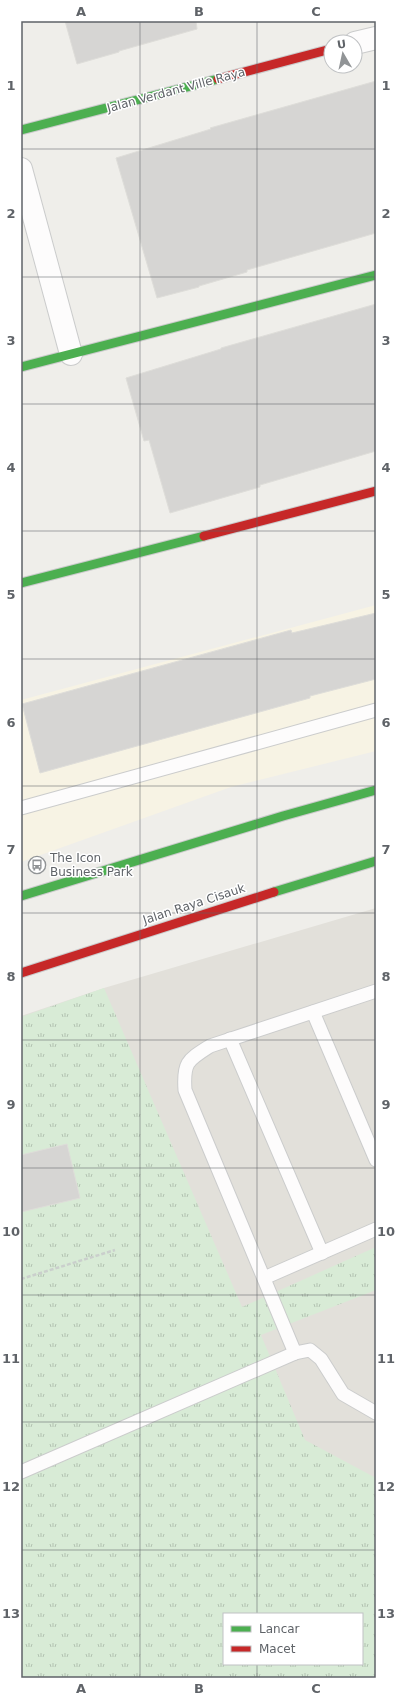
<svg xmlns="http://www.w3.org/2000/svg" width="397" height="1699" viewBox="0 0 397 1699" font-family="'DejaVu Sans',sans-serif">
<style>
.commercial{fill:#f7f3e4}
.education{fill:#e2e0da;fill-rule:evenodd}
.grass{fill:url(#grass-tufts);fill-rule:evenodd}
.building{fill:#d6d5d3;stroke:#deddd9}
.lines{fill:none;stroke-linecap:round;stroke-linejoin:round}
.lane-casing{stroke:#cbcccc;stroke-width:15}
.street-casing{stroke:#cbcccc;stroke-width:24}
.fast-casing{stroke:#cacacb;stroke-width:11}
.jam-casing{stroke:#cacacb;stroke-width:11}
.path{stroke:#cacfcc;stroke-width:2.5;stroke-dasharray:4 2;stroke-linecap:butt}
.lane{stroke:#fdfcfc;stroke-width:13}
.street{stroke:#fdfcfc;stroke-width:22}
.fast{stroke:#4caf50;stroke-width:9}
.jam{stroke:#c62828;stroke-width:9}
.grid{fill:none;stroke:#5f6368;stroke-width:1;stroke-opacity:0.55}
.labels{text-anchor:middle;dominant-baseline:central;stroke-width:3;stroke-linejoin:round;paint-order:stroke}
.street-label{font-size:12px;fill:#5f6368;stroke:#fff}
.poi-label{font-size:12px;fill:#5f6368;stroke:#fff;text-anchor:start}
.neatline{fill:none;stroke:#5f6368;stroke-width:1.5}
.grid-label{font-size:13px;text-anchor:middle;font-weight:bold;fill:#5f6368}
</style>
<defs>
<pattern id="grass-tufts" width="24" height="20" patternUnits="userSpaceOnUse"><rect width="24" height="20" fill="#d8ebd6"/><path d="M3 7l-1-3M5 7V3M7 7l1-3M15 17l-1-3M17 17v-4M19 17l1-3" fill="none" stroke="#b2c2b1"/></pattern>
</defs>
<rect width="100%" height="100%" fill="#efeeea"/>
<path class="commercial" d="M376,605V751L231,787L21,862V700Z"/>
<path class="education" d="M376,908V1678H21V1016L104,988ZM224,1614H362V1664H224Z"/>
<path class="grass" d="M104,988L242,1307L376,1247V1290L261,1335L305,1440L376,1478V1678H21V1017ZM224,1614H362V1664H224Z"/>
<g class="building">
<path d="M65,21H196L197,29L119,51V52L77,64Z"/>
<path d="M376,81V233L247,270V272L199,286V287L157,298L116,158L211,129L210,128Z"/>
<path d="M376,304V451L260,485V487L170,513L149,440L144,441L126,378L221,349V348Z"/>
<path d="M376,613V679L310,696V698L40,773L22,704L291,630L292,633Z"/>
<path d="M67,1144L80,1198L21,1212V1155Z"/>
</g>
<g class="lines">
<defs>
<g id="lane">
<path d="M21,808L376,710"/>
<path d="M313,1012L376,1160"/>
<path d="M230,1039L322,1253"/>
<path d="M264,1278L376,1229"/>
<path d="M295,1353L185,1090C183,1062 188,1060 210,1046L376,991"/>
<path d="M21,1472L295,1353L310,1350L321,1359L343,1394L376,1413"/>
</g>
<g id="street">
<path d="M355,43L376,38"/>
<path d="M21,169L71,354"/>
</g>
<g id="fast">
<path d="M21,130L218,79"/>
<path d="M21,367L376,275"/>
<path d="M21,583L204,536"/>
<path d="M274,892L376,861"/>
<path d="M21,896L283,816L376,790"/>
</g>
<g id="jam">
<path d="M218,79L331,49"/>
<path d="M204,536L376,491"/>
<path d="M21,973L274,892"/>
</g>
</defs>
<use href="#lane" class="lane-casing"/>
<use href="#street" class="street-casing"/>
<use href="#fast" class="fast-casing"/>
<use href="#jam" class="jam-casing"/>
<path class="path" d="M21,1279L115,1250"/>
<use href="#lane" class="lane"/>
<use href="#street" class="street"/>
<use href="#fast" class="fast"/>
<use href="#jam" class="jam"/>
</g>
<path class="grid" d="M140,21V1678M257,21V1614M21,149H376M21,277H376M21,404H376M21,531H376M21,659H376M21,786H376M21,913H376M21,1040H376M21,1168H376M21,1295H376M21,1422H376M21,1550H376M257,1664V1678"/>
<defs>
<symbol id="bus-ring" viewBox="-11 -11 22 22"><circle r="9.5" fill="#fff" stroke="#919496" stroke-width="1.5"/><path d="M-5-6H5V4H4V6H2V4H-2V6H-4V4H-5ZM-3.5-4V0h7V-4ZM-3.5 1.2v1.5H-2V1.2ZM2 1.2v1.5H3.5V1.2Z" fill="#919496"/></symbol>
</defs>
<g fill-rule="evenodd">
<use href="#bus-ring" x="27" y="855" width="20" height="20"/>
</g>
<g class="labels">
<g class="street-label">
<text transform="translate(176 90) rotate(-15)">Jalan Verdant Ville Raya</text>
<text transform="translate(194 904) rotate(-18)">Jalan Raya Cisauk</text>
</g>
<g class="poi-label">
<text x="50" y="858">The Icon<tspan x="50" dy="14">Business Park</tspan></text>
</g>
</g>
<rect width="397" height="1699" fill="none" stroke="#ffffff" stroke-width="44"/>
<rect x="223" y="1613" width="140" height="52" fill="#ffffff" stroke="#bfc1c3"/>
<rect x="231" y="1626" width="20" height="6" fill="#4caf50" stroke="#bfc1c3"/>
<text x="259" y="1633" font-size="12" fill="#5f6368">Lancar</text>
<rect x="231" y="1646" width="20" height="6" fill="#c62828" stroke="#bfc1c3"/>
<text x="259" y="1653" font-size="12" fill="#5f6368">Macet</text>
<g transform="translate(343 54) rotate(351)"><circle r="19" fill="#ffffff" stroke="#bfc1c3"/>
<path d="M0-3L7 15L0 10L-7 15Z" fill="#919496"/>
<text y="-6" font-size="11" font-weight="bold" text-anchor="middle" fill="#5f6368">U</text>
</g>
<rect x="22" y="22" width="353" height="1655" class="neatline"/>
<g class="grid-label">
<text x="81" y="16">A</text>
<text x="199" y="16">B</text>
<text x="316" y="16">C</text>
<text x="11" y="90">1</text>
<text x="386" y="90">1</text>
<text x="11" y="218">2</text>
<text x="386" y="218">2</text>
<text x="11" y="345">3</text>
<text x="386" y="345">3</text>
<text x="11" y="472">4</text>
<text x="386" y="472">4</text>
<text x="11" y="599">5</text>
<text x="386" y="599">5</text>
<text x="11" y="727">6</text>
<text x="386" y="727">6</text>
<text x="11" y="854">7</text>
<text x="386" y="854">7</text>
<text x="11" y="981">8</text>
<text x="386" y="981">8</text>
<text x="11" y="1109">9</text>
<text x="386" y="1109">9</text>
<text x="11" y="1236">10</text>
<text x="386" y="1236">10</text>
<text x="11" y="1363">11</text>
<text x="386" y="1363">11</text>
<text x="11" y="1491">12</text>
<text x="386" y="1491">12</text>
<text x="11" y="1618">13</text>
<text x="386" y="1618">13</text>
<text x="81" y="1693">A</text>
<text x="199" y="1693">B</text>
<text x="316" y="1693">C</text>
</g>
</svg>
